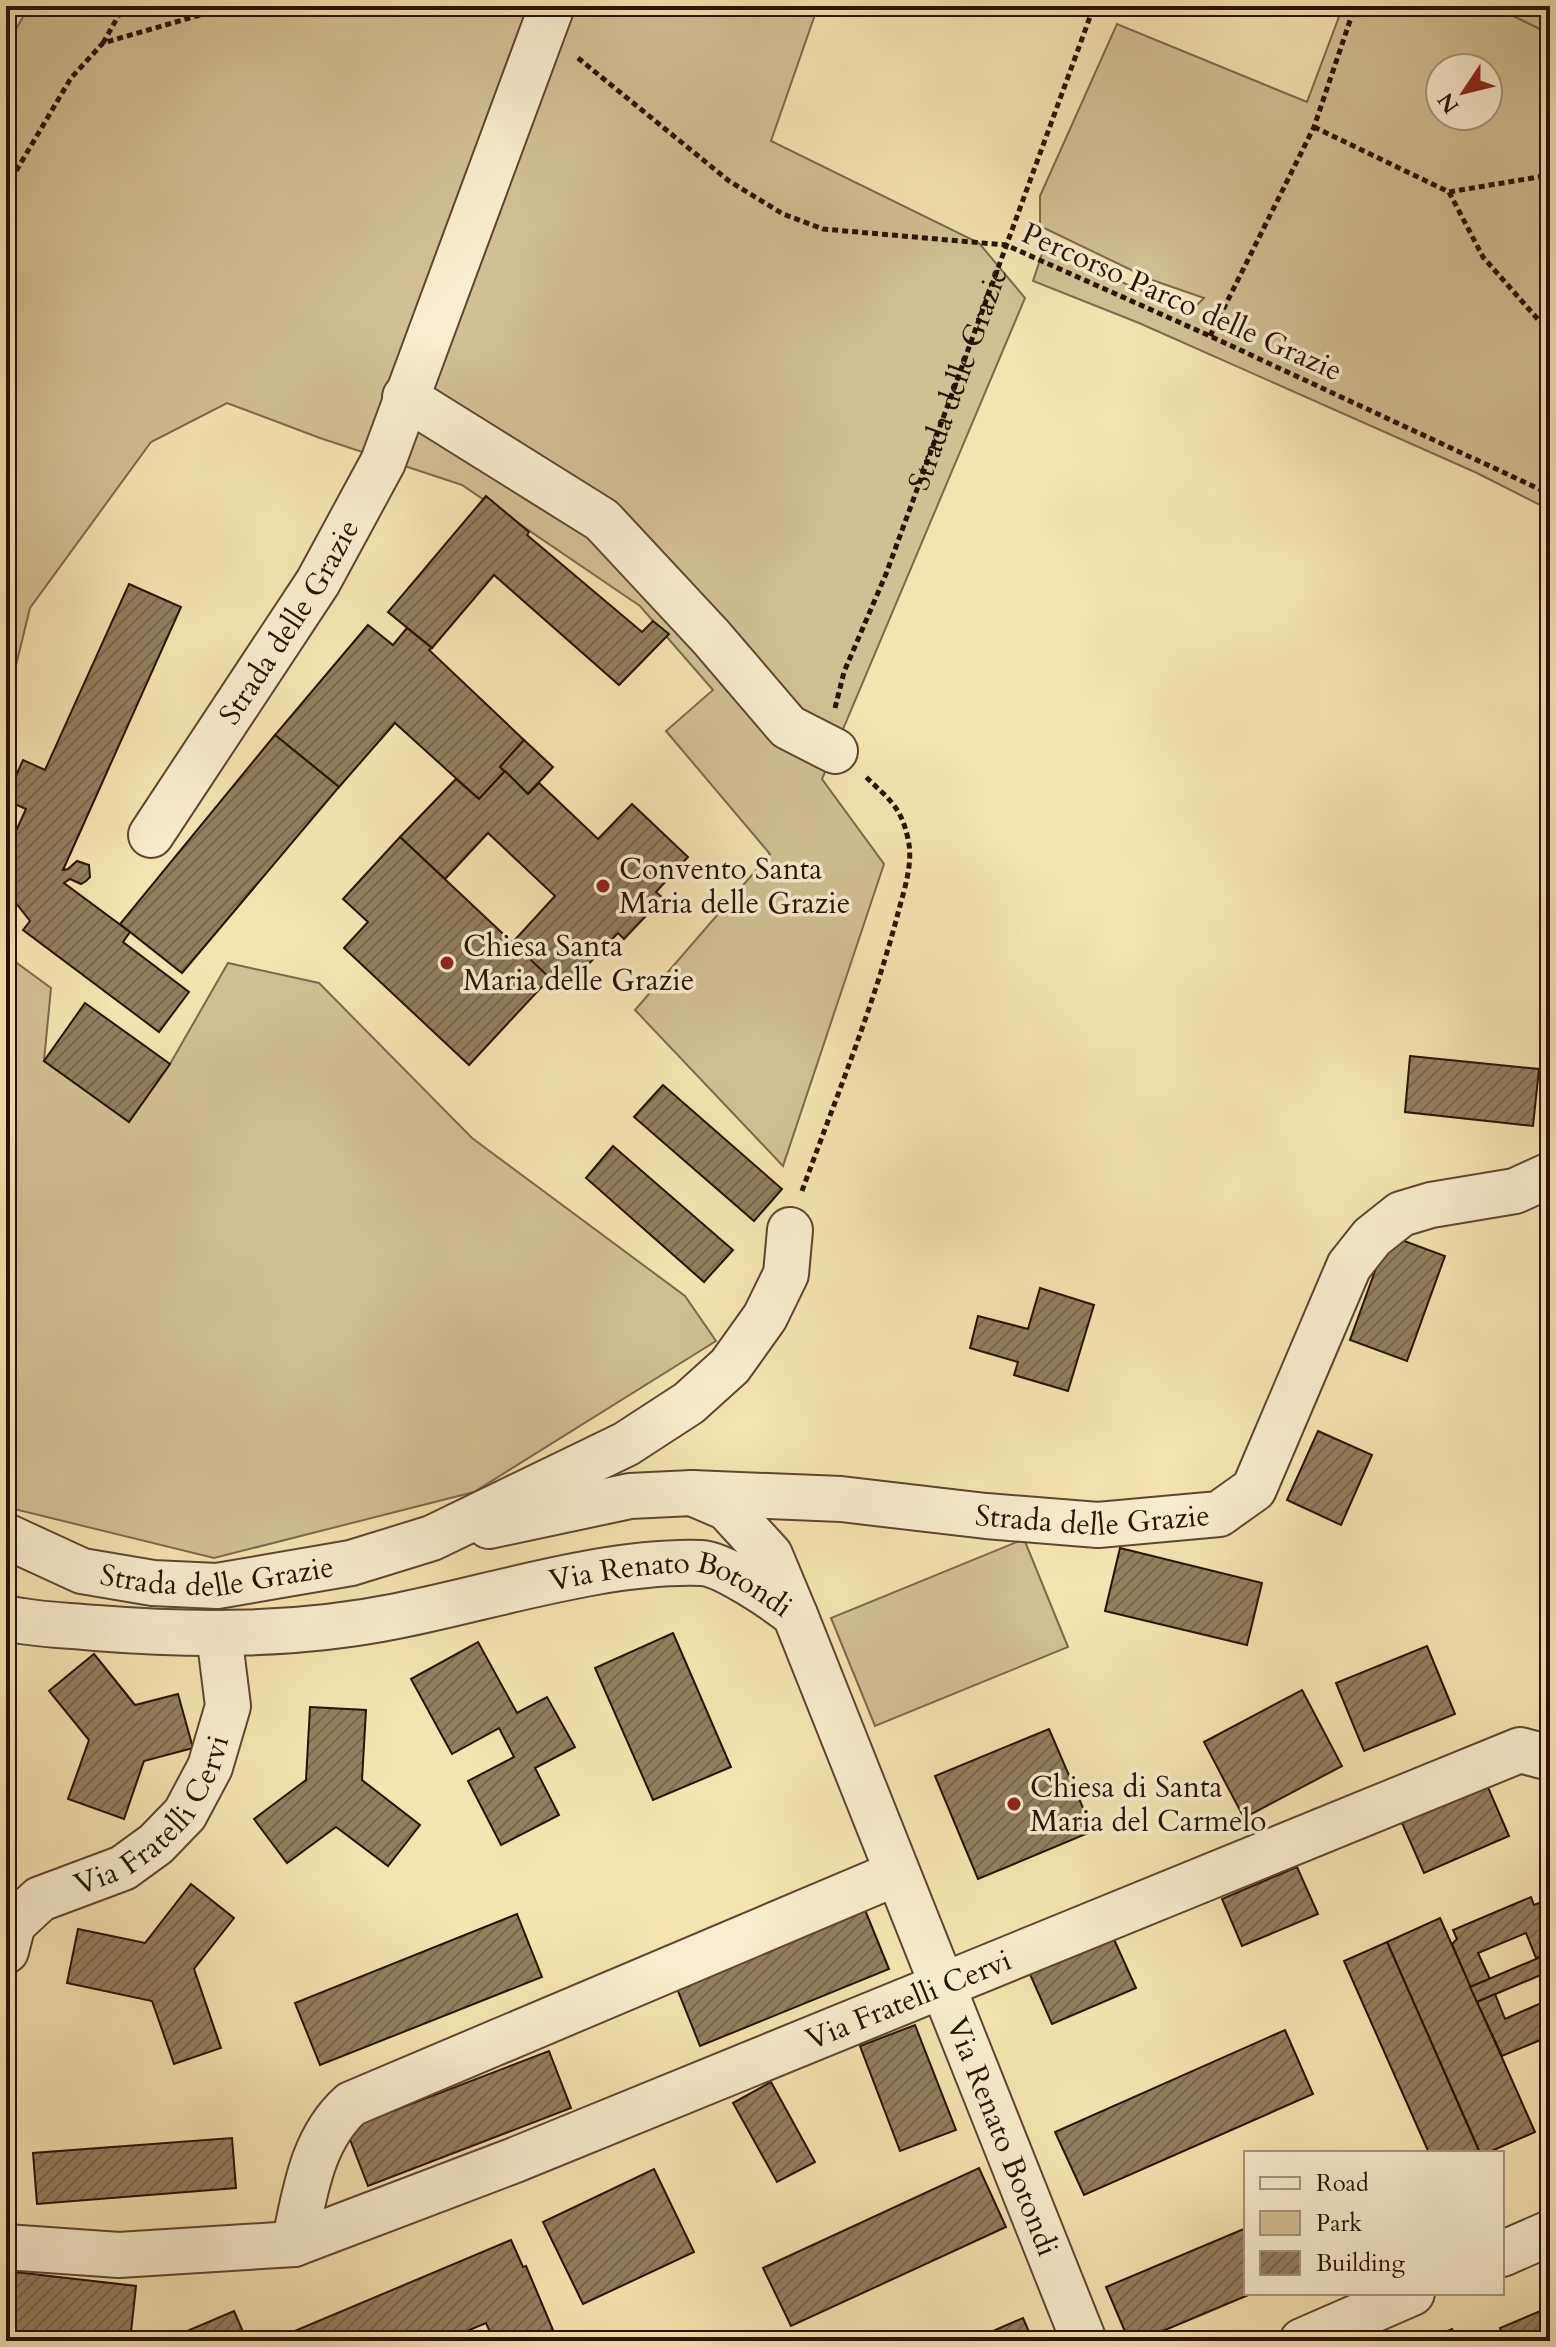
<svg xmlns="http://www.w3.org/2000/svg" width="1556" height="2347" viewBox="0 0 1556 2347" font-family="Cardo,serif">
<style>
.green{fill:#d2c093;stroke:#7e684c;stroke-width:2;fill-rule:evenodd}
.forest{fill:url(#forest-firs);stroke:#7e684c;stroke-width:2}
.building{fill:url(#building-hatch);stroke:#2a1105;stroke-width:2}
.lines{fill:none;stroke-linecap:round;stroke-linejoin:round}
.minor-casing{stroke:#5d4630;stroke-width:48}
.path{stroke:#2a1105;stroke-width:5;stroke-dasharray:6 4;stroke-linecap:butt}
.minor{stroke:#f8edcc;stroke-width:44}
.poi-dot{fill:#8f2418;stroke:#f8edcc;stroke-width:3}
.labels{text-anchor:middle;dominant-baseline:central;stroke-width:7;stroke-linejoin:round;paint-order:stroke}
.street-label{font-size:30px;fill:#2a1105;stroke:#f8edcc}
.poi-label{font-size:30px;fill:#2a1105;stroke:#f8edcc;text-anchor:start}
</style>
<defs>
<pattern id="forest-firs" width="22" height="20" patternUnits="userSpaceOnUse" patternTransform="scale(2)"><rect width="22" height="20" fill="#d2c093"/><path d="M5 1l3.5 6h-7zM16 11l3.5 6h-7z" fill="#b4a47d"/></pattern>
<pattern id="building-hatch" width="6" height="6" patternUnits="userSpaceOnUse" patternTransform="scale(2)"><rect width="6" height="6" fill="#947f5e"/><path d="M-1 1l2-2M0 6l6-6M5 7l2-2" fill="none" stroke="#79674c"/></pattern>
</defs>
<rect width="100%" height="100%" fill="#f5e4b0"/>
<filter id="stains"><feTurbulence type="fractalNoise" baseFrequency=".0025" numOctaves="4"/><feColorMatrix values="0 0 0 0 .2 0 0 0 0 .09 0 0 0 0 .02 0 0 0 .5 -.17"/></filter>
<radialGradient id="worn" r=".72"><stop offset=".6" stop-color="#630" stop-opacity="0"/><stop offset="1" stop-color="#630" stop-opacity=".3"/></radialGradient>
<g class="green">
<path d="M29,6H818L771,141L979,243L1025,298L822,779L884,864L783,1166L635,1010L770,854L666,731L713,690L640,606L462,485L320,438L227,403L151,442L30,608L6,706V47Z"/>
<path d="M1343,6H1493L1550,34V510L1477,473L1139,323L1033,281L1044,248L1190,312L1204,298L1152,280L1040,226V196L1117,24L1307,102ZM1440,68H1488V116H1440Z"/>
<path d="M6,955L51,988L44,1061L129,1121L170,1064L228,963L319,983L472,1138L685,1296L716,1341L474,1492L214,1558L6,1507Z"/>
<path d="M1024,1539L1068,1647L875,1726L831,1618Z"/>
</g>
<path class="forest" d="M1493,6H1550V34Z"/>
<g class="building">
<path d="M486,496L529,532L527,535L642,632L653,621L669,634L619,685L494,575L432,648L388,612Z"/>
<path d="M129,584L181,607L63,870L68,869L77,861L89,865L90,877L86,881L81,884L70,879L64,883L130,932L123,942L189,992L159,1032L23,930L30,921L12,898L9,876L14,863L6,859V853L26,809L6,800V798L23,760L45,770Z"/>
<path d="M368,625L393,645L407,628L432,648L429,650L524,740L500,767L505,771L479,799L395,723L339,787L275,735Z"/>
<path d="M275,735L339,787L182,973L120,924Z"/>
<path d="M524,740L553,767L528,794L500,767Z"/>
<path d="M505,771L528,794L539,783L598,839L632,804L688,857L656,892L663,898L624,939L618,933L563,991L512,943L555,896L488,833L445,879L400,837L456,779L479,799Z"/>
<path d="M400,837L550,978L469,1065L344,948L368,922L343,899Z"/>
<path d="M85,1003L170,1064L129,1122L44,1061Z"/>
<path d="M1410,1056L1539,1069L1533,1126L1405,1112Z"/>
<path d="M663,1085L782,1189L754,1221L634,1117Z"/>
<path d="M613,1146L733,1250L704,1282L586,1178Z"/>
<path d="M1388,1235L1445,1256L1407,1361L1350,1340Z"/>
<path d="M1040,1288L1094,1305L1068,1391L1014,1375L1018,1362L970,1348L978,1316L1028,1329Z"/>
<path d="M1318,1431L1372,1455L1341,1525L1287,1500Z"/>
<path d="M1120,1548L1262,1583L1247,1645L1105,1611Z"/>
<path d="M673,1633L731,1767L653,1800L595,1668Z"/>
<path d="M478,1642L517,1713L547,1697L575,1747L535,1768L559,1815L501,1845L468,1781L514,1757L499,1728L452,1754L411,1679Z"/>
<path d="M1427,1646L1455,1714L1364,1751L1336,1683Z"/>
<path d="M94,1654L135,1705L178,1694L193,1748L144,1761L124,1819L68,1799L89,1740L49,1691Z"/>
<path d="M1302,1690L1342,1766L1244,1818L1204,1742Z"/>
<path d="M310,1707L366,1710L362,1780L420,1825L388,1866L336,1827L287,1863L254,1819L306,1780Z"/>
<path d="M1049,1729L1093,1831L978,1879L935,1776Z"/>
<path d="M1484,1778L1509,1836L1424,1873L1398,1814Z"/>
<path d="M1297,1867L1318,1914L1242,1946L1222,1899Z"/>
<path d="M191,1884L234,1918L194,1969L221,2048L174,2064L152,2001L67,1983L78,1929L145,1943Z"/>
<path d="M1550,1886V1953L1536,1958L1526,1933L1478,1953L1490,1979L1470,1987L1452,1944L1457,1939L1453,1930L1531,1897L1534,1905L1549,1899L1544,1889Z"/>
<path d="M863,1905L889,1969L700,2046L674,1981Z"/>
<path d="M517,1914L542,1977L320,2065L295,2003Z"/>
<path d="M1440,1918L1535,2132L1487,2153H1480L1387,1942Z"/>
<path d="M1112,1935L1136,1988L1052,2024L1029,1972Z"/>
<path d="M1387,1942L1480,2153H1429L1344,1961Z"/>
<path d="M1550,1953V1971L1477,2002L1470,1987Z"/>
<path d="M1495,1994L1505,2019L1550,1999V2036L1502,2056L1477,2002Z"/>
<path d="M915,2025L956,2130L900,2151L860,2046Z"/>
<path d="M1285,2030L1313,2094L1084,2195L1055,2132Z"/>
<path d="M549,2051L571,2108L368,2186L346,2129Z"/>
<path d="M771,2082L815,2162L777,2182L733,2103Z"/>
<path d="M232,2138L236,2188L37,2204L33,2153Z"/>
<path d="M979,2168L1006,2227L791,2326L763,2268Z"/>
<path d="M654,2169L694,2252L583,2304L543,2222Z"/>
<path d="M1246,2228V2293H1253L1139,2341H1129L1106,2287Z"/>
<path d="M511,2240L523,2267L526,2266L553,2330L527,2341H494L486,2323L443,2341H271Z"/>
<path d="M6,2271L136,2286L130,2341H6Z"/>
<path d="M1550,2307V2341H1505L1500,2328Z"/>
<path d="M234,2311L247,2341H175L173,2337Z"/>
<path d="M1023,2318L1033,2341H970Z"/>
<path d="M1452,2329L1457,2341H1423Z"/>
</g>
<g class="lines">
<defs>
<g id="minor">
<path d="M405,397L602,520L711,637L788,727L835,751"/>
<path id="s2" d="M151,835L318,582L383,462L552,6"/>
<path id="s3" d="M692,1493L841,1499L986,1516L1098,1525L1219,1514L1254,1489L1349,1266L1372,1237L1401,1214L1431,1205L1515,1191L1550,1175"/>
<path d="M489,1526L630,1496L692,1493L727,1508L770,1555L795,1615"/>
<path id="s4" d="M6,1536L82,1571L153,1583L217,1586L351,1563L432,1538L626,1444L689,1403L730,1366L765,1317L786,1274L790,1230"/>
<path id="s5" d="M6,1618C35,1625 66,1625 96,1628C197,1636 298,1636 397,1616C492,1597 605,1560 701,1563C724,1564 776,1600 795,1615L1084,2341"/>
<path id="s6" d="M6,1951L13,1924L40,1899L123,1868L156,1844L185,1814L210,1767L228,1706L219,1634"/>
<path d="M294,2244C305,2194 311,2140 351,2104L897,1873"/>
<path id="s7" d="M6,2247L119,2255L294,2244L515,2160L1520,1750L1550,1758"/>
<path d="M1502,2254L1550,2233"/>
<path d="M1302,2341L1412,2293"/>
</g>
</defs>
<use href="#minor" class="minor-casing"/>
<g class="path">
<path d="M1549,6H1550"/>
<path d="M103,43L124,6"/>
<path d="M578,58L729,181L783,214L823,229L1006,245L1210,336L1550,494"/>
<path d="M1314,127L1449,192L1550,175"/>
<path d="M6,188L71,78L103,43L231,6"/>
<path d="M1449,192L1483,257L1550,333"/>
<path d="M1210,336L1314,127L1355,6"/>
<path id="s1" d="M835,708L844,672L886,574L1094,6"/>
<path d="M802,1191C835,1100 872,1011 897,917C903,893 914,864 908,839C901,805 887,798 864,775"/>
</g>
<use href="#minor" class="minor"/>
</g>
<g class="poi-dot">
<circle cx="603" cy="886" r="8"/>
<circle cx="447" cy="963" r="8"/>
<circle cx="1014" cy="1804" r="8"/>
</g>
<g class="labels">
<g class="street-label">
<text transform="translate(1182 302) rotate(24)">Percorso Parco delle Grazie</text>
<text stroke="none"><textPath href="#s1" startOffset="352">Strada delle Grazie</textPath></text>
<text stroke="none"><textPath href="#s2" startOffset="254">Strada delle Grazie</textPath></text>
<text stroke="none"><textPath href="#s3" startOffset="402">Strada delle Grazie</textPath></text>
<text stroke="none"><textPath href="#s4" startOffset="220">Strada delle Grazie</textPath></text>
<text stroke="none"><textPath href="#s5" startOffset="676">Via Renato Botondi</textPath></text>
<text stroke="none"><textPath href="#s6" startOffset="212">Via Fratelli Cervi</textPath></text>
<text stroke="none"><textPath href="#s7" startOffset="950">Via Fratelli Cervi</textPath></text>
<text stroke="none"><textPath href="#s5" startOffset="1372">Via Renato Botondi</textPath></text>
</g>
<g class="poi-label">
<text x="619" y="869">Convento Santa<tspan x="619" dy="34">Maria delle Grazie</tspan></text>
<text x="463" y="946">Chiesa Santa<tspan x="463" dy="34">Maria delle Grazie</tspan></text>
<text x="1030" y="1787">Chiesa di Santa<tspan x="1030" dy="34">Maria del Carmelo</tspan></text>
</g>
</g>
<rect width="1556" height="2347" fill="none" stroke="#f5e4b0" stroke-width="32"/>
<rect x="8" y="8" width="1540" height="2331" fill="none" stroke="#2a1105" stroke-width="4"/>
<rect x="16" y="16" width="1524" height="2315" fill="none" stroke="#2a1105" stroke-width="2"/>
<rect x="1244" y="2151" width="260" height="144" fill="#f8edcc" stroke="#a6957c" stroke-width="2"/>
<rect x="1260" y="2177" width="40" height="12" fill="#f8edcc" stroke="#a6957c" stroke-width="2"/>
<text x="1316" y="2191" font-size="24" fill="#2a1105">Road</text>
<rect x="1260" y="2211" width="40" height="24" fill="#d2c093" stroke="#a6957c" stroke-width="2"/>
<text x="1316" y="2231" font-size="24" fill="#2a1105">Park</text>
<rect x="1260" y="2251" width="40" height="24" fill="url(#building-hatch)" stroke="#a6957c" stroke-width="2"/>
<text x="1316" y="2271" font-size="24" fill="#2a1105">Building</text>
<g transform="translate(1464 92) rotate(235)"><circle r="38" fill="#f8edcc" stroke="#a6957c" stroke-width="2"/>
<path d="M0-6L14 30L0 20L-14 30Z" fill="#8f2418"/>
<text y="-12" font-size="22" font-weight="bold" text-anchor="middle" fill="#2a1105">N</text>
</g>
<rect width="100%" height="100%" filter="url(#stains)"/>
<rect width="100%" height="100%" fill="url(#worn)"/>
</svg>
